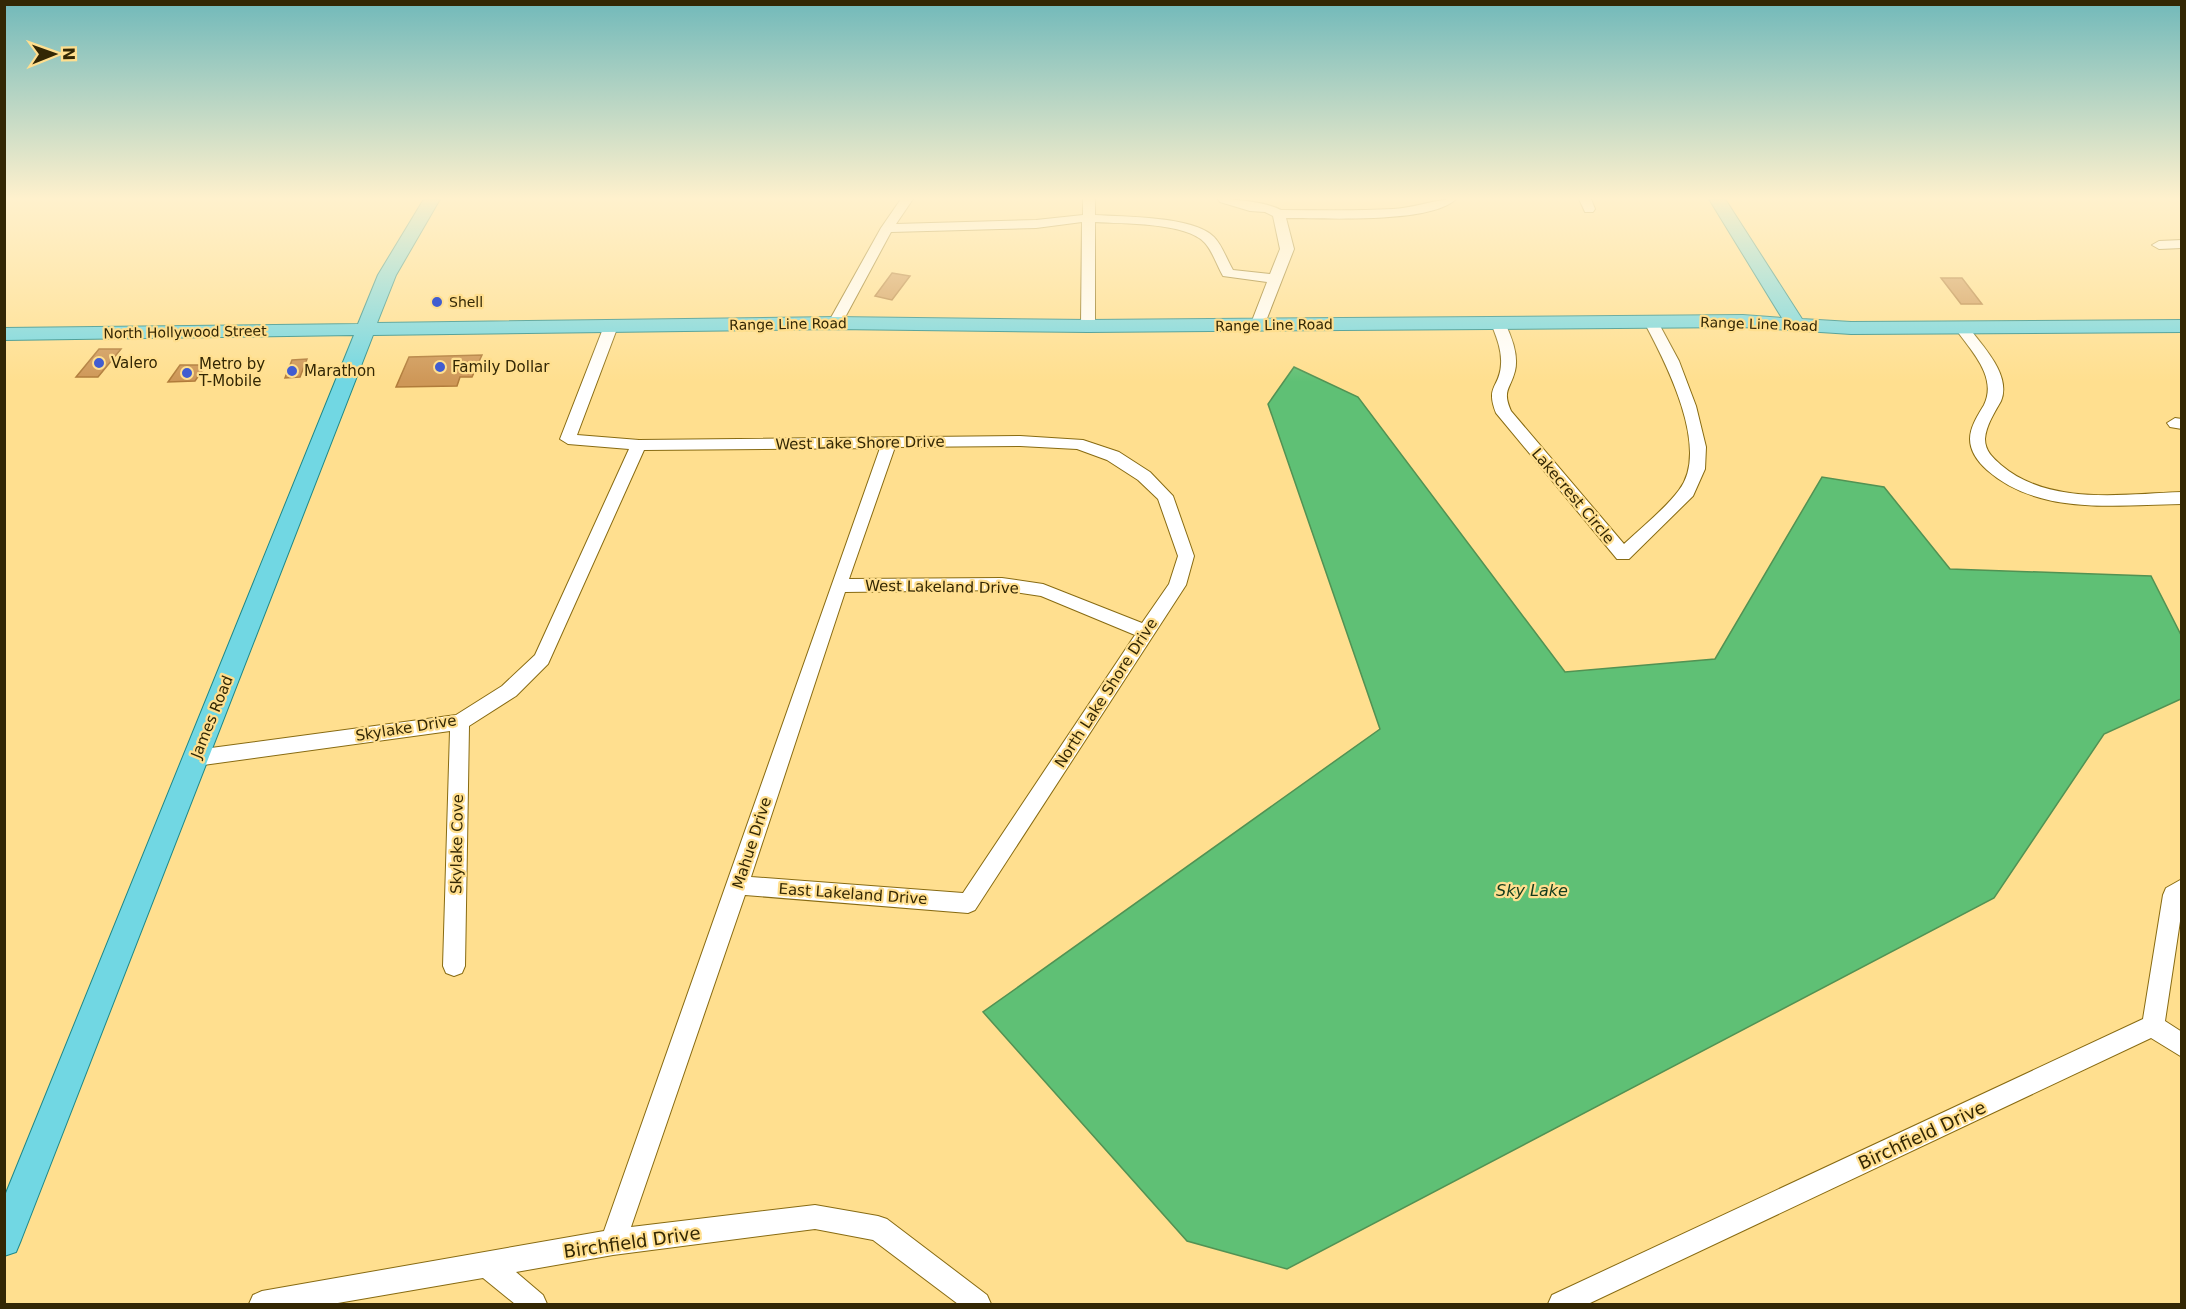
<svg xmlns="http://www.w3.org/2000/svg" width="2186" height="1309" viewBox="0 0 2186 1309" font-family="'DejaVu Sans',sans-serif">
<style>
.water{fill:#5fc075;stroke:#529253;stroke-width:1.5}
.building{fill:#ce9757;stroke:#b07b3a;stroke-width:1.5}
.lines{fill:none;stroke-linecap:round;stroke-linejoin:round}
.minor-casing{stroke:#886b12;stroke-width:2}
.major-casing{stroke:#1e8889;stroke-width:2}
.minor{fill:#fff;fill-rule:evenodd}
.major{fill:#71d7e3;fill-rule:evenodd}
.poi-dot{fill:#415dd0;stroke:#ffdf8f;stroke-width:2}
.labels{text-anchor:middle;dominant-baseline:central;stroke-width:4.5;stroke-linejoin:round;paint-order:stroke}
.far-poi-label{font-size:14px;fill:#332704;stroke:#ffdf8f;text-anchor:start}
.far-street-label{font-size:14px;fill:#332704;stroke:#ffdf8f}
.poi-label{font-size:15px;fill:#332704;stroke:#ffdf8f;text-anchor:start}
.street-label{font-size:15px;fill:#332704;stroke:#ffdf8f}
.water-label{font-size:16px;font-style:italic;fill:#133b1d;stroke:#ffdf8f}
.near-street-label{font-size:18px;fill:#332704;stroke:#ffdf8f}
</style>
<rect width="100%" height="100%" fill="#ffdf8f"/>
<path class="water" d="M1294,367L1358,397L1565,672L1715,659L1822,477L1884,487L1950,569L2151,576L2181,635V699L2104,734L1994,898L1287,1269L1187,1241L983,1012L1380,729L1268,404Z"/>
<g class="building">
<path d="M892,273L910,276L892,300L875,296Z"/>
<path d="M1941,278H1962L1982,304H1961Z"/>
<path d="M99,349H121L98,377H76Z"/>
<path d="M482,355L472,377H460L457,386L396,387L409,357Z"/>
<path d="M307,359L300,377L285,378L292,360Z"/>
<path d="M180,365H206L195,381L168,382Z"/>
</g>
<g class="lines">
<defs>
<g id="minor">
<path d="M901,199H913L896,224L1036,220L1083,215V199H1095V215C1125,217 1193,216 1214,237C1222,245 1227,260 1233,270L1270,274L1280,249L1273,216L1265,212L1250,211L1220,202L1218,199C1236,199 1266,202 1281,210C1318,210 1356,211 1393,209C1415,208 1434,199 1456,199C1431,224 1323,218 1286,218L1294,249L1264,326L1257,330L1250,326L1267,282L1223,276C1217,266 1213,252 1205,243C1187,222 1122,224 1095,222V326L1093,329L1088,330L1081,326L1082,222L1036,228L891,232L842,323L835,327L830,326L828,323L881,228Z"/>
<path d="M1579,199H1591L1595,209L1593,212H1585Z"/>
<path d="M2182,240V248L2159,249L2152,245L2159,241Z"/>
<path d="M1651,318L1658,322L1679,361L1696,406L1706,447L1705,469L1693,496L1629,559H1617L1496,413C1485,385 1500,388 1501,364C1502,350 1496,336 1491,323L1498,319L1503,320C1511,334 1519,355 1515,371C1510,390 1502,390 1511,411L1624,544C1642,527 1664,510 1679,490C1711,449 1665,361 1644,322Z"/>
<path d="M611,322L618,326L577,435L639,440L1020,436L1083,440L1119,452L1150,472L1173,496L1194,556L1186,585L975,910L968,913L745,895L631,1227L815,1205L878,1216L887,1219L987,1295L991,1304H958L873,1240L815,1229L613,1255L516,1272L543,1295L547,1304H515L483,1278L332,1304H249L253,1295L262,1291L604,1231L880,448L644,450L548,664L516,696L469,726L465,966L462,973L454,976L446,973L443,966L450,731L196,766L189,764L186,758L189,752L196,750L456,715L502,686L535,655L629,449L568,444L560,439L604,326ZM1020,446L1077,449L1107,460L1138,480L1158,499L1178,556L1169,584L1142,623L1043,584L1002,578L849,579L895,447ZM1002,590L1041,596L1135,635L963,893L751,877L845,592Z"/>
<path d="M1962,324L1967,325C1981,345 2012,374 2001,401C1995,412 1986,425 1985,439C1985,451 1993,458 2001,465C2049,506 2123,494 2182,492V504C2117,505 2039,516 1987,470C1978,462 1970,451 1970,439C1970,427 1978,415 1984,405C1998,376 1970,350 1955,328Z"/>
<path d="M2175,418L2182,419V429L2170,427L2167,423Z"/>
<path d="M2182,879V908L2165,1021L2182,1032V1057L2151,1038L1588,1304H1548L1552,1295L2143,1019L2163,895L2166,888Z"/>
</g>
<path id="major" d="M424,199H440L396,275L377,323L835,317L1088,320L1743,315L1782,318L1709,199H1725L1802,319L1851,322L2182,320V332L1851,334L1743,327L1088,332L835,329L373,335L21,1240L16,1252L4,1256V1198L354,335L4,340V328L358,324L378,275Z"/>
</defs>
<use href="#minor" class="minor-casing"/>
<use href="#major" class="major-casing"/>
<use href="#minor" class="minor"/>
<use href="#major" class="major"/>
</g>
<linearGradient id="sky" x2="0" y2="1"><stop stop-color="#71b9ba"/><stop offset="0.52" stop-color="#fff1cd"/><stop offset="1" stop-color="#fff1cd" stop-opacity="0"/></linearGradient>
<rect width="2186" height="382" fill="url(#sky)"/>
<g class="poi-dot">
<circle cx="437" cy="302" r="6"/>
<circle cx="99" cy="363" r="6"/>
<circle cx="440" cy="367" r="6"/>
<circle cx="292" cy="371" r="6"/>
<circle cx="187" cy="373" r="6"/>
</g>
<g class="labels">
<g class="far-poi-label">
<text x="449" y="302">Shell</text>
</g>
<g class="far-street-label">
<text transform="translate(788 324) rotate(-1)">Range Line Road</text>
<text transform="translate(1759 324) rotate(2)">Range Line Road</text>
<text transform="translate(1274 325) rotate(-1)">Range Line Road</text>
<text transform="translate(185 332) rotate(-1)">North Hollywood Street</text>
</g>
<g class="poi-label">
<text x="111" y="363">Valero</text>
<text x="199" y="364">Metro by<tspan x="199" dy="17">T-Mobile</tspan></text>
<text x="452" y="367">Family Dollar</text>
<text x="304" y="371">Marathon</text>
</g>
<g class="street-label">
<text transform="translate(860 443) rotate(-1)">West Lake Shore Drive</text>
<text transform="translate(1573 496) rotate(50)">Lakecrest Circle</text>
<text transform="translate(942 587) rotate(1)">West Lakeland Drive</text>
<text transform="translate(1106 693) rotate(-57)">North Lake Shore Drive</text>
<text transform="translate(212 717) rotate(-68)">James Road</text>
<text transform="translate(406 728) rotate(-9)">Skylake Drive</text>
<text transform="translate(752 843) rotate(-72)">Mahue Drive</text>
<text transform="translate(457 844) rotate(-89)">Skylake Cove</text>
<text transform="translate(853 894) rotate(4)">East Lakeland Drive</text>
</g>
<g class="water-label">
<text x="1532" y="890">Sky Lake</text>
</g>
<g class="near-street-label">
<text transform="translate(1922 1135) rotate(-25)">Birchfield Drive</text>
<text transform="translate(632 1242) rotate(-8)">Birchfield Drive</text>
</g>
</g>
<rect width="2186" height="1309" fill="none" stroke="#332704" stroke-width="12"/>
<g transform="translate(54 54) rotate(89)" stroke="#ffdf8f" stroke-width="4.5" paint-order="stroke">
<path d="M0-4.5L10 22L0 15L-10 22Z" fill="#332704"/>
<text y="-9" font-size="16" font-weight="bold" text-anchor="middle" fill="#332704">N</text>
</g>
</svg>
